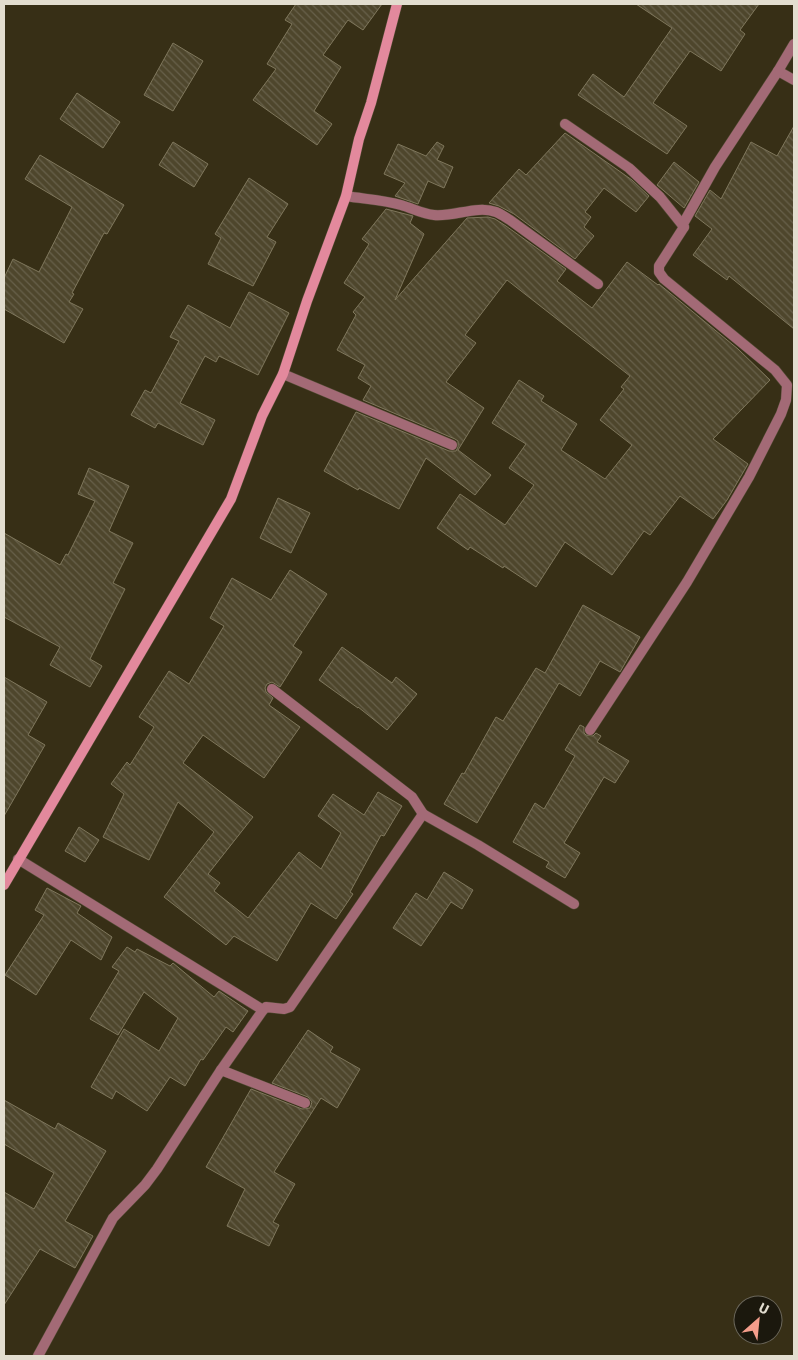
<svg xmlns="http://www.w3.org/2000/svg" width="798" height="1360" viewBox="0 0 798 1360" font-family="Signika,sans-serif">
<style>
.building{fill:url(#building-back-hatch);stroke:#7f775c}
.lines{fill:none;stroke-linecap:round;stroke-linejoin:round}
.street-casing{stroke:#524b34;stroke-width:11}
.secondary-casing{stroke:#524b34;stroke-width:11}
.street{stroke:#a36a76;stroke-width:10}
.secondary{stroke:#e3899d;stroke-width:10}
</style>
<defs>
<pattern id="building-back-hatch" width="6" height="6" patternUnits="userSpaceOnUse" patternTransform="scale(1.25)"><rect width="6" height="6" fill="#4e462c"/><path d="M-1 5l2 2M0 0l6 6M5-1l2 2" fill="none" stroke="#67604a"/></pattern>
</defs>
<rect width="100%" height="100%" fill="#372f16"/>
<g class="building">
<path d="M296,4H382L363,30L348,20L323,55L341,67L314,111L332,124L317,145L253,100L276,69L267,64L292,24L285,20Z"/>
<path d="M636,4H759L740,30L745,34L721,71L690,51L653,103L687,126L667,154L578,95L593,74L624,97L672,28Z"/>
<path d="M173,43L203,61L173,111L144,95Z"/>
<path d="M77,93L120,122L103,148L60,119Z"/>
<path d="M794,126V329L729,276L727,280L693,255L712,229L695,216L710,190L721,199L751,142L777,156Z"/>
<path d="M565,133L632,180L649,196L636,212L604,188L585,212L591,217L584,227L594,236L575,259L514,214L499,206L489,203L519,169L526,175Z"/>
<path d="M173,142L208,164L194,187L159,165Z"/>
<path d="M437,142L444,146L437,160L453,167L444,188L428,181L418,204L395,196L405,183L384,174L398,144L426,156Z"/>
<path d="M40,155L124,205L107,234L104,233L72,293L74,294L69,302L83,309L64,343L4,309V278L13,259L39,272L72,207L25,179Z"/>
<path d="M674,162L699,182L684,208L657,185Z"/>
<path d="M249,178L288,204L267,237L276,242L253,286L208,264L221,238L215,234Z"/>
<path d="M386,209L413,216L410,223L424,234L395,300L467,218L488,217L495,219L506,226L566,269L557,281L592,308L627,262L658,285L659,284L738,349L770,380L713,439L748,464L727,500L713,519L680,496L650,535L644,531L612,575L565,542L536,587L504,566L503,568L470,547L468,550L437,528L460,494L505,525L534,485L509,468L526,444L492,423L519,380L544,396L541,401L577,424L561,450L605,479L632,445L600,420L624,389L621,387L630,376L507,280L465,335L476,343L446,382L484,408L458,450L491,475L475,495L426,458L399,509L359,488L358,490L324,471L356,412L449,451H456L458,447V441L455,439L363,400L371,386L358,378L365,365L337,350L356,315L353,312L365,297L344,283L369,244L362,239Z"/>
<path d="M249,292L289,313L258,375L219,356L216,362L205,356L180,403L215,420L203,445L158,423L155,428L131,415L145,390L151,393L179,341L170,337L188,305L230,328Z"/>
<path d="M89,468L129,486L109,531L133,543L113,583L125,589L90,659L102,666L90,687L50,665L60,647L4,617V533L60,565L66,554L68,555L95,501L78,494Z"/>
<path d="M278,498L310,513L291,553L260,538Z"/>
<path d="M290,570L327,594L293,646L302,652L280,687L272,682L267,684L265,688L266,692L273,698L269,705L300,727L264,778L203,735L183,763L253,817L208,874L220,883L214,891L248,918L299,852L321,869L341,833L318,816L333,794L364,815L378,792L402,806L384,836L381,835L350,892L353,894L336,919L311,903L277,961L234,936L226,945L164,897L214,832L178,802L149,860L103,837L124,794L111,784L127,762L130,765L154,727L139,717L169,671L189,684L224,626L210,618L232,578L271,600Z"/>
<path d="M583,605L640,637L620,672L600,661L580,696L559,683L477,823L444,804L462,773L464,774L496,717L503,721L536,668L545,673Z"/>
<path d="M342,647L392,683L396,677L417,694L387,730L358,707V708L319,680Z"/>
<path d="M4,677L47,702L28,735L45,745L4,816Z"/>
<path d="M580,725L584,727V733L586,735L593,736L596,733L601,736L597,742L629,761L615,783L604,777L564,843L580,853L565,878L546,867L549,862L513,842L535,803L544,809L575,756L565,750Z"/>
<path d="M79,827L99,840L85,862L65,851Z"/>
<path d="M444,872L473,890L462,909L451,902L421,946L393,928L416,893L427,900Z"/>
<path d="M47,888L81,906L77,913L112,937L101,960L71,940L36,995L5,975L44,915L35,910Z"/>
<path d="M127,947L135,952L137,949L170,966L173,963L214,997L219,991L248,1011L233,1032L226,1027L203,1060L201,1059L185,1086L170,1077L147,1111L116,1091L112,1099L91,1087L124,1029L159,1051L178,1018L144,992L118,1035L90,1019L119,971L112,967Z"/>
<path d="M308,1030L333,1047L330,1052L360,1069L337,1108L321,1098L274,1172L295,1184L273,1222L279,1225L269,1246L227,1226L245,1189L206,1167L251,1089L302,1109L310,1108L312,1102L308,1097L272,1083Z"/>
<path d="M4,1100L55,1129L58,1123L106,1151L65,1221L93,1236L75,1268L40,1249L4,1305V1192L34,1209L54,1173L4,1144Z"/>
</g>
<g class="lines">
<defs>
<g id="street">
<path d="M778,71L794,80"/>
<path d="M565,124L629,168L660,197L684,227"/>
<path d="M346,196C364,199 384,200 401,205C412,208 422,214 434,215C454,217 477,205 496,212C501,214 505,217 510,220L598,284"/>
<path d="M283,374L452,445"/>
<path d="M272,689L412,797L423,814"/>
<path d="M590,730L687,582L749,477L781,414L786,400L787,385L775,370L664,279L659,272V266L684,227L683,224L715,167L778,71L794,44"/>
<path d="M18,859L263,1010"/>
<path d="M221,1070L305,1103"/>
<path d="M38,1356L113,1218L145,1185L157,1169L221,1070L263,1010L266,1007L284,1009L290,1007L423,814L478,845L574,904"/>
</g>
<path id="secondary" d="M4,885L231,499L262,416L283,374L307,301L346,196L359,139L371,103L397,4"/>
</defs>
<use href="#street" class="street-casing"/>
<use href="#secondary" class="secondary-casing"/>
<use href="#street" class="street"/>
<use href="#secondary" class="secondary"/>
</g>
<rect width="798" height="1360" fill="none" stroke="#e2ddcf" stroke-width="10"/>
<g transform="translate(758 1320) rotate(27)"><circle r="24" fill="#1b180d" stroke="#6b675b"/>
<path d="M0-4L9 19L0 12L-9 19Z" fill="#f49d8b"/>
<text y="-8" font-size="14" font-weight="bold" text-anchor="middle" fill="#e2ddcf">U</text>
</g>
</svg>
